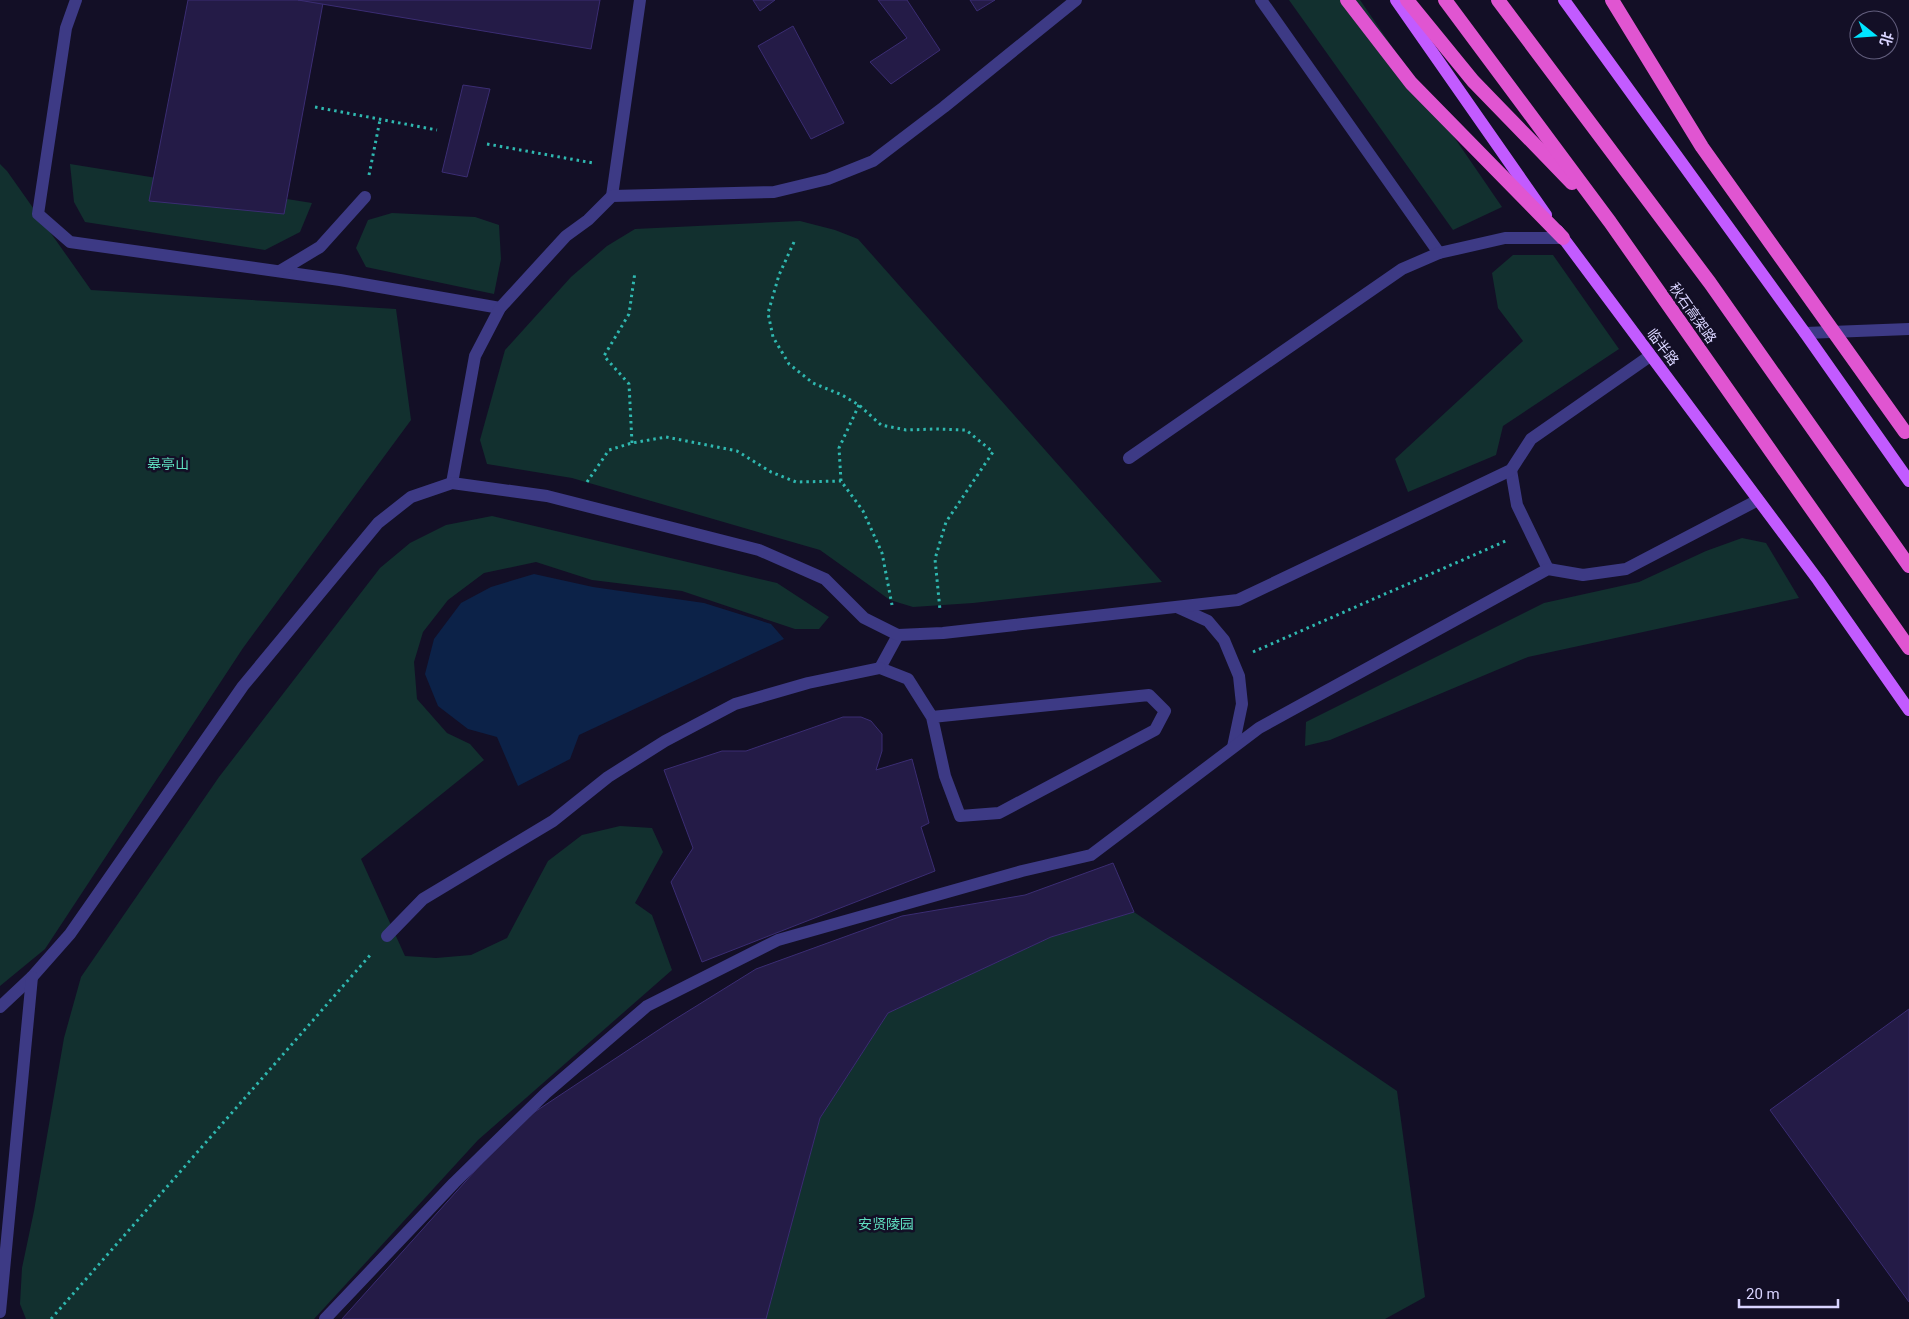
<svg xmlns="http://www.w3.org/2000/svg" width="1909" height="1319" viewBox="0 0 1909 1319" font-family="Roboto,'Noto Sans SC',sans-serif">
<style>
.green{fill:#12302f}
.water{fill:#0c2248}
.building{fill:#241b47;stroke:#3b2d73}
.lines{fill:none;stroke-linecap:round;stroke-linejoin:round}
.path{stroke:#2fb8b0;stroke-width:3;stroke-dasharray:2.5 4;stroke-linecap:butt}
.service{stroke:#3d3a85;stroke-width:12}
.minor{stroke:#3d3a85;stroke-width:12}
.primary{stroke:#c25bff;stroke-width:12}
.trunk{stroke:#e055d1;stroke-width:14}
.trunk-bridge{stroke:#e055d1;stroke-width:14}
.labels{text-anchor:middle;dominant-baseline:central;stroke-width:5;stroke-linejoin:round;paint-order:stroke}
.street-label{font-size:14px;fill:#d9d4ff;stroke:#130f26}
.park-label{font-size:14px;fill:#5fe0c0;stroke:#130f26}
</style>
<rect width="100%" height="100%" fill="#130f26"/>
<g class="green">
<path d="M1289,0H1360L1502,207L1453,230Z"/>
<path d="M0,164L7,171L91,290L396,309L411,420L243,648L45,949L0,986Z"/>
<path d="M70,164L312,203L300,232L265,250L85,222L74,202Z"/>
<path d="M392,213L475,217L499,225L501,259L494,294L366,267L356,248L368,220Z"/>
<path d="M800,221L835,230L858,239L1162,582L973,603L913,607L890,600L820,550L572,478L487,464L480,440L505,350L571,277L607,246L635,229Z"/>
<path d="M1513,255H1553L1619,349L1503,426L1496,455L1408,492L1395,459L1523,341L1498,308L1492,273Z"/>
<path d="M492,516L777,583L829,617L819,629H795L682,591L592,580L536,562L484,573L448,600L423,632L414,662L417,699L447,733L470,744L484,760L361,859L405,956L436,958L471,955L507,938L548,861L582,835L620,826L652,828L663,852L635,903L652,915L672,970L478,1140L314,1319H26L20,1304L22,1268L34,1211L64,1038L81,977L219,777L380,568L410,543L446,525Z"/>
<path d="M1742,538L1766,543L1799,598L1528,657L1330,740L1305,746L1306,722L1544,603L1639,582L1706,551Z"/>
<path d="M1134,912L1397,1091L1425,1297L1385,1319H766L820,1118L888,1013L1051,937Z"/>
</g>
<path class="water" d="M534,574L593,587L704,603L771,624L784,639L579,735L570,759L518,786L497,737L468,729L438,706L425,674L434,639L461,603L491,587Z"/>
<g class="building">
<path d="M188,0H301L323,3L284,214L149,201Z"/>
<path d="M298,0H600L591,49Z"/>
<path d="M753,0H775L760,11Z"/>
<path d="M878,0H907L940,50L891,84L870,62L907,38Z"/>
<path d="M970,0H995L977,11Z"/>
<path d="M793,26L844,123L811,139L758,46Z"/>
<path d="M463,85L490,89L467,177L442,172Z"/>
<path d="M843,717H861L871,721L882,734V751L876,770L912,759L929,823L921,827L935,871L702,962L671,882L693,848L664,770L722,751H746Z"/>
<path d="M1113,863L1134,912L1051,937L888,1013L820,1118L766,1319H342L518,1123L669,1023L756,969L902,916L1025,895Z"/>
<path d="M1909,1009V1302L1770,1110Z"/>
</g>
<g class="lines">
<g class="path">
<path d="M315,107L437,130"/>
<path d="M487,144L593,163"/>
<path d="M369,175L380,120"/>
<path d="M794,242L779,275L768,313L773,337L789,364L813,383L842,395L859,405L881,425L906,430L936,429L966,430L993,452L946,522L935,559L940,610"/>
<path d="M859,405L839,448L841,481L863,511L882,553L892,605"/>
<path d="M632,443L629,384L604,356L629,314L635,272"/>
<path d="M587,482L609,450L632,443L666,437L737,451L771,472L796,482L841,481"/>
<path d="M1253,652L1508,540"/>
<path d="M51,1319L372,953"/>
</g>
<g class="service">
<path d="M76,0L66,28L38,214L70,242L340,280L500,308"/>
<path d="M1261,0L1439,253"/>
<path d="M612,196L640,0"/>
<path d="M280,271L320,247L365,197"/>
<path d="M1129,458L1402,269L1439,253L1505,238H1563"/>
<path d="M898,635L880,668L908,679L932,717L945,776L960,816L999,813L1155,730L1165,711L1149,695L932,717"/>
<path d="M387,936L423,899L553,821L608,777L665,741L735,704L808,683L880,668"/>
</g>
<g class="minor">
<path d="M1805,333L1909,329"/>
<path d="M1511,470L1517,505L1548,569"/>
<path d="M452,483L475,356L500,308L566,236L588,220L612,196L774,192L828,179L873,161L944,107L1076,0"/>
<path d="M1177,607L1208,621L1224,640L1239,676L1242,704L1233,747"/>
<path d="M0,1007L32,977L70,934L243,686L378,523L411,497L452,483L547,496L759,550L825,579L864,618L898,635L943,633L1238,600L1511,470L1531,439L1650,356"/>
<path d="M0,1312L32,977"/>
<path d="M325,1319L454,1183L546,1093L647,1006L778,940L1022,871L1091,855L1259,728L1548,569L1583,575L1626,569L1758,500"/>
</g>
<g class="primary">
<path d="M1396,0L1546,215"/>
<path d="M1564,0L1805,333L1909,481"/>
<path d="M1558,231L1818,580L1909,710"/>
</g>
<g class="trunk">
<path d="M1347,0L1411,83L1563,238"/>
<path d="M1407,0L1473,81L1572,183"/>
<path d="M1445,0L1610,222L1909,648"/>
<path d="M1498,0L1710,283L1909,566"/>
</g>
<path class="trunk-bridge" d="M1612,0L1702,147L1905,432"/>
</g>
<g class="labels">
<g class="street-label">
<text transform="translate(1693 313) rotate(55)">秋石高架路</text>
<text transform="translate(1663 347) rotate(53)">临半路</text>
</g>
<g class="park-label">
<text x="168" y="464">皋亭山</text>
<text x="886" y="1224">安贤陵园</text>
</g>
</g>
<g transform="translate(1874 35) rotate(107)"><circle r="24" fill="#130f26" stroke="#625e7d"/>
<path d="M0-4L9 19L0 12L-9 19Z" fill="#00e5ff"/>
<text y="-8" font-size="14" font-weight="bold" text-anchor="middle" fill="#d9d4ff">北</text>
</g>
<path d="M1739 1299v8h99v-8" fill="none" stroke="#d9d4ff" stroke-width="2.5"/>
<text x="1746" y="1299" font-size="15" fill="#d9d4ff" stroke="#130f26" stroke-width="4" paint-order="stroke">20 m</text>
</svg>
